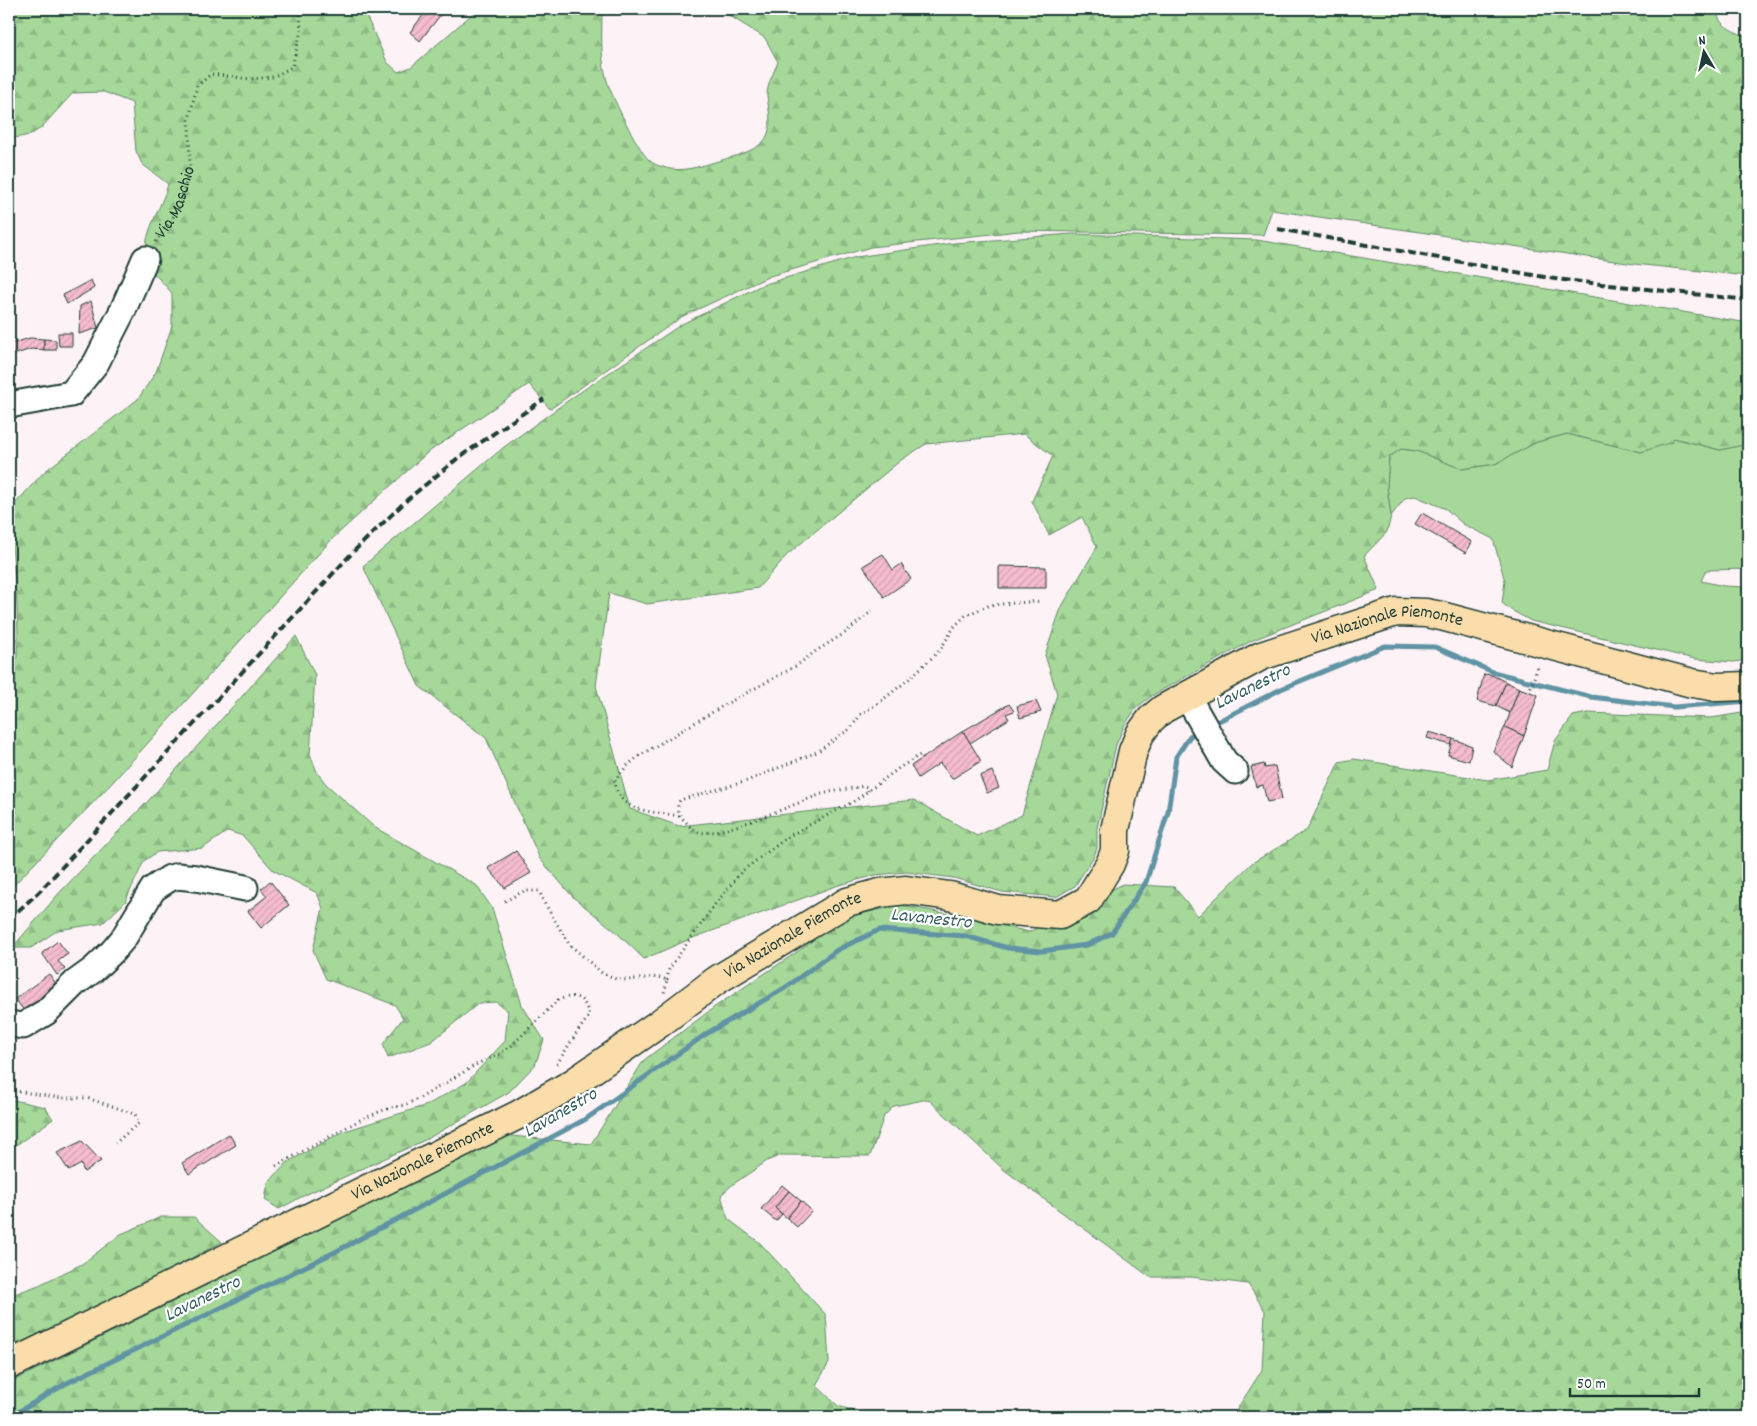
<svg xmlns="http://www.w3.org/2000/svg" width="1757" height="1426" viewBox="0 0 1757 1426" font-family="Dekko,sans-serif">
<style>
.grass{fill:#a6d89a;stroke:#628a67}
.forest{fill:url(#forest-firs);stroke:#628a67;fill-rule:evenodd}
.lines{fill:none;stroke-linecap:round;stroke-linejoin:round}
.stream{stroke:#6093a3;stroke-width:5}
.building{fill:url(#building-hatch);stroke:#1f3d34}
.minor-casing{stroke:#1f3d34;stroke-width:29}
.major-casing{stroke:#1f3d34;stroke-width:31}
.path{stroke:#1f3d34;stroke-width:3;stroke-dasharray:1 4;stroke-linecap:butt}
.minor{stroke:#fff;stroke-width:25}
.major{stroke:#faddab;stroke-width:28}
.rail{stroke:#1f3d34;stroke-width:4;stroke-dasharray:8 4;stroke-linecap:butt}
.labels{text-anchor:middle;dominant-baseline:central;stroke-width:4.5;stroke-linejoin:round;paint-order:stroke}
.street-label{font-size:18px;fill:#1f3d34;stroke:#fff}
.water-label{font-size:19px;font-style:italic;fill:#3a6162;stroke:#fff}
</style>
<defs>
<pattern id="forest-firs" width="22" height="20" patternUnits="userSpaceOnUse" patternTransform="scale(1.25)"><rect width="22" height="20" fill="#a6d89a"/><path d="M5 1l3.5 6h-7zM16 11l3.5 6h-7z" fill="#8eba85"/></pattern>
<pattern id="building-hatch" width="6" height="6" patternUnits="userSpaceOnUse" patternTransform="scale(1.25)"><rect width="6" height="6" fill="#f6bccf"/><path d="M-1 1l2-2M0 6l6-6M5 7l2-2" fill="none" stroke="#d2a2b2"/></pattern>
</defs>
<rect width="100%" height="100%" fill="#fdf2f5"/>
<filter id="ink" filterUnits="userSpaceOnUse"><feTurbulence type="fractalNoise" baseFrequency=".02" numOctaves="2"/><feDisplacementMap in="SourceGraphic" scale="10" xChannelSelector="R" yChannelSelector="G"/><feConvolveMatrix kernelMatrix="1 2 1 2 8 2 1 2 1" color-interpolation-filters="sRGB"/></filter>
<g filter="url(#ink)">
<path class="grass" d="M1567,434L1641,452L1674,438L1720,450L1748,444V569L1706,570L1701,581L1724,586L1748,587V660L1734,662L1695,659L1531,621L1511,610L1502,603L1505,581L1493,539L1463,524L1446,509L1415,496L1405,498L1391,516L1387,487L1389,457L1401,449L1417,451L1462,469L1495,464L1537,442Z"/>
<g class="forest">
<path d="M9,9H363L387,62L398,72L411,67L478,9H602C602,32 600,54 606,77C609,92 638,150 649,160C652,163 658,166 663,167C682,174 703,165 722,160C735,156 761,150 767,136C773,122 768,108 767,95C767,85 774,72 778,62L765,38L719,9H1718C1715,26 1736,32 1748,37V276L1634,264L1272,210L1263,235L1019,231L871,247L770,276L683,316L550,409L529,384L427,453L333,538L110,785L9,890V670L17,658L18,636L17,604L10,521L13,506L44,472L138,399L156,372L172,326V293C166,286 157,278 151,269C135,242 161,212 168,184L142,164L136,151L132,103L104,92L73,93L41,128L30,135L9,139Z"/>
<path d="M1072,234L1257,240L1748,323V444L1720,450L1674,438L1672,442L1641,452L1567,434L1537,442L1495,464L1462,469L1417,451L1401,449L1389,457L1387,487L1391,516L1387,532L1364,556L1379,590L1253,640L1153,695L1137,707L1124,726L1116,745L1097,828V848L1094,856L1075,886L1056,897L1002,892L954,878L906,872L876,875L839,885L690,939L644,959L615,931L573,897L540,859L486,738L419,686L363,566L504,447L573,397L682,324L762,285L856,257L954,243ZM1024,434L1053,456L1032,501L1049,535L1082,517L1097,547L1061,608L1045,655L1057,694L1022,815L977,836L914,800L679,826L630,809L596,686L609,593L647,604L758,588L787,555L901,460L926,444Z"/>
<path d="M296,636L315,675L310,754L317,772L326,784L374,827L476,885L492,908L522,1005L544,1040L535,1065L509,1092L427,1139L305,1195L279,1209L265,1200L268,1183L288,1162L342,1132L427,1105L466,1083L505,1041L508,1011L496,1002L479,1003L431,1042L388,1058L383,1044L403,1018L395,1005L326,979L313,950L323,908L317,893L273,870L243,836L228,831L203,848L157,852L144,861L125,902L103,923L58,930L31,948H12L61,891L149,800Z"/>
<path d="M1748,712V1417H1232L1262,1370L1265,1311L1248,1284L1191,1277H1150L1003,1169L928,1099L894,1106L884,1116L870,1156L781,1155L767,1161L732,1185L721,1195L728,1219L760,1243L826,1315L829,1363L816,1385L838,1406L875,1417H9V1383L390,1194L502,1135L591,1144L644,1060L716,1006L800,950L842,918L900,905L971,918L1029,932L1123,884L1174,887L1198,916L1252,863L1307,830L1339,762L1354,759L1488,780L1547,770L1555,741L1573,716L1588,713L1711,718Z"/>
<path d="M9,1099L45,1107L53,1119L9,1150Z"/>
<path d="M161,1217H194L222,1242L9,1354V1296L39,1285L82,1264L121,1234Z"/>
</g>
<g class="lines">
<g class="stream">
<path d="M1211,725L1281,689L1385,646L1435,647L1493,672L1591,697L1674,707L1748,701"/>
<path d="M10,1417L65,1384L335,1252L586,1119L706,1034L785,988L837,950L879,930L965,936L1008,948L1042,951L1087,945L1112,933L1146,882L1168,812L1176,757L1190,736L1199,731"/>
</g>
</g>
<g class="building">
<path d="M428,9H445L420,41L410,32Z"/>
<path d="M91,280L94,288L67,304L63,295Z"/>
<path d="M91,301L98,328L79,334L80,306Z"/>
<path d="M58,333H72V346H59Z"/>
<path d="M30,338L44,339V350L31,349L13,355L10,344Z"/>
<path d="M44,339L56,340V350H44Z"/>
<path d="M1422,513L1472,542L1466,553L1415,524Z"/>
<path d="M883,554L893,570L901,564L911,579L884,597L863,566Z"/>
<path d="M999,566L1046,567V588H999Z"/>
<path d="M1484,674L1492,675L1506,682L1496,706L1477,701Z"/>
<path d="M1506,682L1519,688L1510,713L1496,706Z"/>
<path d="M1519,688L1538,695L1524,736L1505,727Z"/>
<path d="M1036,701L1041,712L1020,718L1017,706Z"/>
<path d="M1009,704L1014,711L1006,714L1009,719L970,743L963,731Z"/>
<path d="M1505,727L1524,736L1512,767L1493,751Z"/>
<path d="M963,731L981,761L952,779L940,763L918,778L911,766Z"/>
<path d="M1429,732L1453,739L1451,745L1427,738Z"/>
<path d="M1453,739L1472,746L1469,761L1448,755Z"/>
<path d="M1264,764L1265,768L1275,766L1282,799L1267,802L1263,785L1256,787L1251,767Z"/>
<path d="M992,771L999,788L987,793L980,776Z"/>
<path d="M516,851L531,873L505,888L488,868Z"/>
<path d="M270,881L289,905L261,928L248,911L267,896L261,889Z"/>
<path d="M58,941L68,954L58,961L65,969L57,975L42,953Z"/>
<path d="M49,974L57,985L25,1012L15,999Z"/>
<path d="M229,1134L236,1145L189,1174L182,1163Z"/>
<path d="M82,1141L101,1161L84,1172L81,1164L69,1171L57,1153Z"/>
<path d="M782,1185L789,1191L775,1208L782,1214L776,1221L761,1209Z"/>
<path d="M789,1191L801,1201L787,1218L775,1208Z"/>
<path d="M801,1201L812,1211L797,1227L787,1218Z"/>
</g>
<g class="lines">
<defs>
<g id="minor">
<path d="M9,405L71,394L96,363L123,310L145,259"/>
<path d="M1187,696L1224,761L1235,771"/>
<path d="M9,1024L23,1026L46,1012L75,983L93,970L112,952L123,939L153,889L170,878L178,876L196,878L245,888"/>
</g>
<g id="major">
<path id="s2" d="M9,1365L518,1115L573,1083L660,1023L717,980L847,902L880,893L906,890L950,896L998,910L1060,915L1088,900L1110,864L1115,851V830L1133,751L1140,734L1151,719L1163,709L1261,656L1396,612L1426,613L1441,616L1692,683L1717,687L1748,686"/>
</g>
</defs>
<use href="#minor" class="minor-casing"/>
<use href="#major" class="major-casing"/>
<g class="path">
<path id="s1" d="M156,242L178,210L190,168L189,119L197,86L211,74L250,79L273,77L292,67L301,31L300,9"/>
<path d="M1529,692L1539,664"/>
<path d="M868,791L867,787L864,786C850,789 836,790 822,794C798,802 720,838 698,832C693,831 688,824 684,820C677,814 676,808 680,800L747,781L817,752L851,728L861,714L880,702L909,679L940,650L954,627L966,615L990,605L1042,601"/>
<path d="M679,816C655,811 616,814 615,780L627,766L639,756L728,703L796,666L816,651L845,633L872,611"/>
<path d="M505,901L524,891H539L545,904L569,944L602,973L616,979L627,980L658,977L667,980L664,993"/>
<path d="M667,980L669,969L713,907L742,871L789,836L856,800L899,768L920,755"/>
<path d="M9,1090L62,1098H87L135,1114L139,1123L115,1143"/>
<path d="M276,1166L360,1120L384,1110L407,1104L422,1097L479,1063L500,1054L511,1046L558,1000C576,993 585,997 589,1016L580,1028L555,1067"/>
</g>
<use href="#minor" class="minor"/>
<use href="#major" class="major"/>
<g class="rail">
<path d="M1278,229L1555,279L1748,300"/>
<path d="M9,919L39,892L353,552L408,499L458,458L544,399"/>
</g>
</g>
</g>
<g class="labels">
<g class="street-label">
<text stroke="none"><textPath href="#s1" startOffset="45">Via Maschio</textPath></text>
<text stroke="none"><textPath href="#s2" startOffset="1662">Via Nazionale Piemonte</textPath></text>
<text stroke="none"><textPath href="#s2" startOffset="896">Via Nazionale Piemonte</textPath></text>
<text stroke="none"><textPath href="#s2" startOffset="461">Via Nazionale Piemonte</textPath></text>
</g>
<g class="water-label">
<text transform="translate(1253 688) rotate(-26)">Lavanestro</text>
<text transform="translate(931 920) rotate(6)">Lavanestro</text>
<text transform="translate(561 1114) rotate(-30)">Lavanestro</text>
<text transform="translate(203 1300) rotate(-26)">Lavanestro</text>
</g>
</g>
<rect width="1757" height="1426" fill="none" stroke="#fff" stroke-width="30"/>
<rect x="15" y="15" width="1727" height="1396" fill="none" stroke="#1f3d34" stroke-width="2" filter="url(#ink)"/>
<g transform="translate(1704 52) rotate(351)" stroke="#ffffff" stroke-width="4" paint-order="stroke">
<path d="M0-4L9 19L0 12L-9 19Z" fill="#1f3d34"/>
<text y="-8" font-size="14" font-weight="bold" text-anchor="middle" fill="#1f3d34">N</text>
</g>
<path d="M1570 1388v8h129v-8" fill="none" stroke="#1f3d34" stroke-width="2.5"/>
<text x="1577" y="1388" font-size="15" fill="#1f3d34" stroke="#ffffff" stroke-width="4" paint-order="stroke">50 m</text>
</svg>
